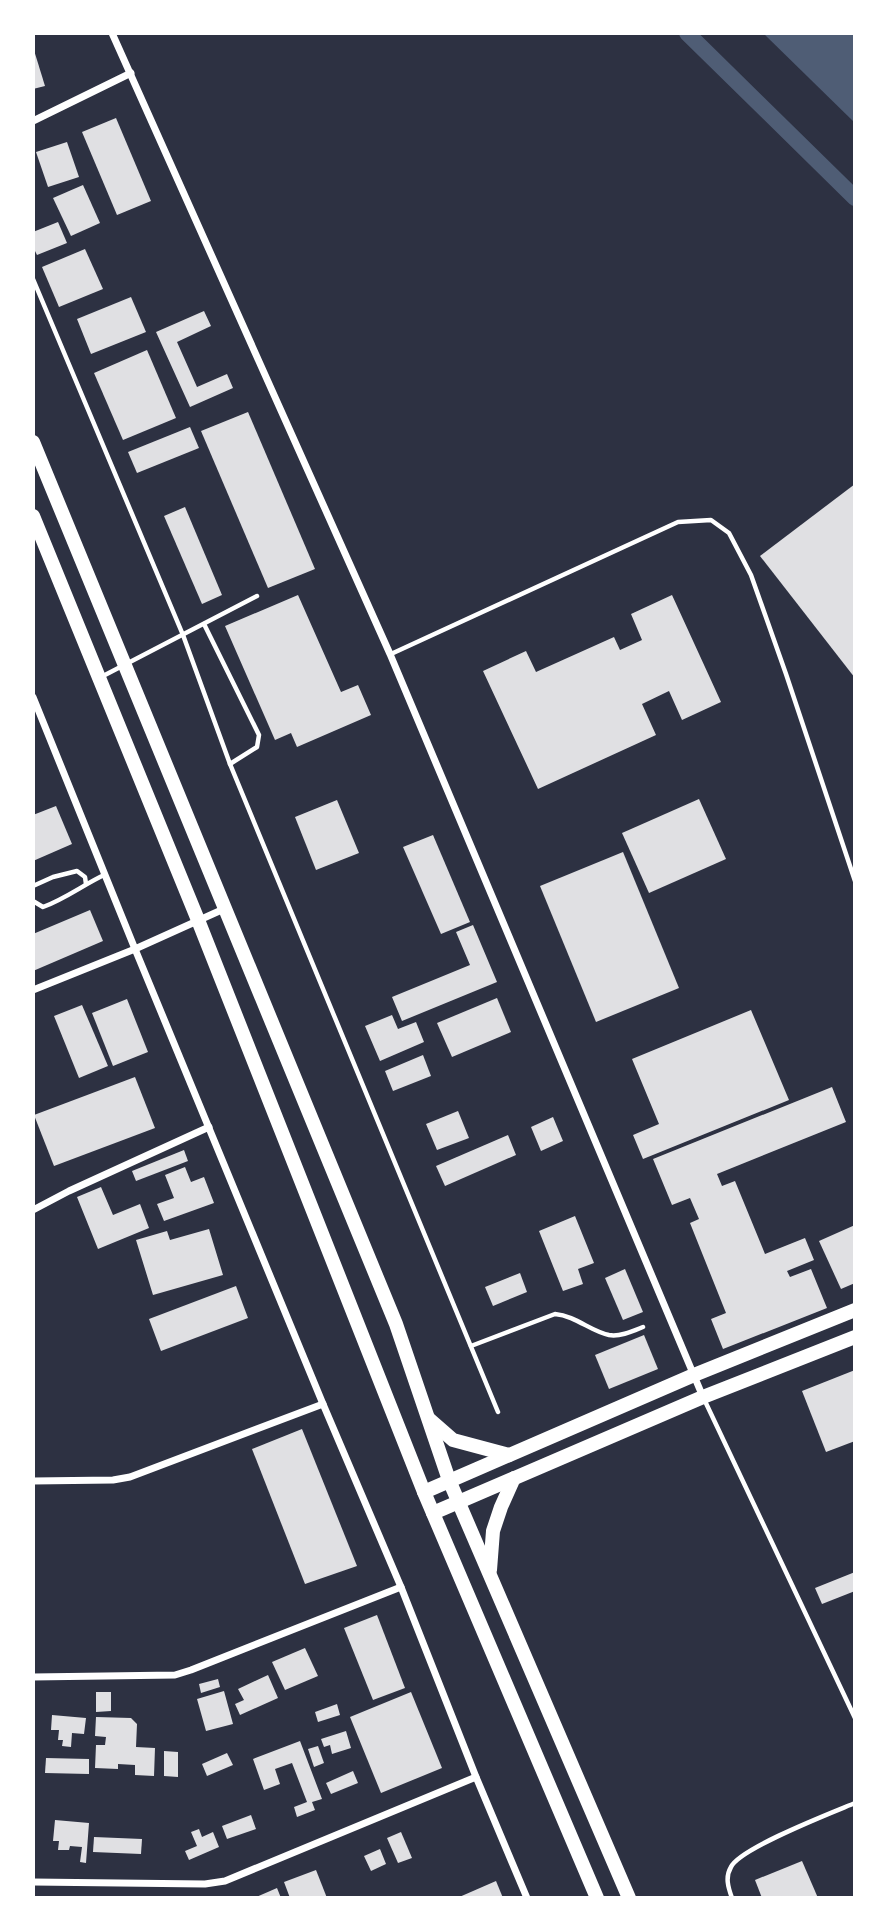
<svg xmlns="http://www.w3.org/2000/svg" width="888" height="1931" viewBox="0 0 888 1931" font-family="'Source Sans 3',sans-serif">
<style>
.water{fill:#4f5d75}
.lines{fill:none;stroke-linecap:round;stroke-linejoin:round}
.canal{stroke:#4f5d75;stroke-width:16}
.building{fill:#e0e0e3}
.service{stroke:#fff;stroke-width:4.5}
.minor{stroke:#fff;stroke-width:7}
.primary{stroke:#fff;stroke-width:14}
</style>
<rect width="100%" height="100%" fill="#2d3142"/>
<path class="water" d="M763,33H855V123Z"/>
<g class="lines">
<path class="canal" d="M687,33L855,198"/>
</g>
<g class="building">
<path d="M33,47L45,86L33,89Z"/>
<path d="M116,118L151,201L117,215L82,132Z"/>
<path d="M67,142L79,177L48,187L36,152Z"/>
<path d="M83,185L100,223L71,236L53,198Z"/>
<path d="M58,222L67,243L37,255L33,247V232Z"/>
<path d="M85,249L103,289L59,307L42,267Z"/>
<path d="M131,297L146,332L91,354L77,319Z"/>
<path d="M204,311L211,326L177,342L197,387L227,374L233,388L190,407L156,332Z"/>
<path d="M147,350L176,418L123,440L94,373Z"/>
<path d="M248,412L315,569L268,588L201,431Z"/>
<path d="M190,427L199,448L137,473L128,452Z"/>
<path d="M855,484V678L760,556Z"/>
<path d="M185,507L222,595L202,604L164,516Z"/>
<path d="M298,595L341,692L358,685L371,715L297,747L291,733L275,740L225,626Z"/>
<path d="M672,595L721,702L682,720L669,691L642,704L656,735L538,789L483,671L526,651L536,672L614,637L620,650L642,640L631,614Z"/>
<path d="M699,799L726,859L649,893L622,833Z"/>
<path d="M337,800L359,853L316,870L295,817Z"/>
<path d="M56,806L72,844L33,861V815Z"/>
<path d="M433,835L470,922L441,934L403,847Z"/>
<path d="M623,852L679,988L596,1022L540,886Z"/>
<path d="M90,910L103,941L33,971V934Z"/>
<path d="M473,925L497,982L402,1021L392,997L470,965L456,932Z"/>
<path d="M497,998L511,1032L452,1057L437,1023Z"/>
<path d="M127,999L148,1052L113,1066L92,1013Z"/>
<path d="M82,1005L108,1066L79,1078L54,1016Z"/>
<path d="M751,1010L789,1100L643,1159L633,1135L659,1124L632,1059Z"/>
<path d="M392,1015L398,1029L416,1022L424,1042L380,1061L365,1026Z"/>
<path d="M423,1055L431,1076L393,1091L385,1071Z"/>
<path d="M135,1077L155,1128L54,1166L34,1115Z"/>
<path d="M832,1087L846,1122L717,1174L722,1186L735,1181L765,1254L805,1238L814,1260L787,1271L790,1277L811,1269L827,1308L723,1349L711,1319L726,1313L690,1223L699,1219L690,1198L672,1205L653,1159Z"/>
<path d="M458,1111L469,1138L437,1150L426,1124Z"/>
<path d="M553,1117L563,1141L541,1151L531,1127Z"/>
<path d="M508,1135L516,1155L445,1186L436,1166Z"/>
<path d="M184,1150L188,1161L136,1181L132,1171Z"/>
<path d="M185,1167L191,1182L204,1177L214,1203L164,1221L157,1204L174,1198L165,1175Z"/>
<path d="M101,1187L113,1215L140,1204L149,1228L98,1249L77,1197Z"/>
<path d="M575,1216L594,1263L578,1269L583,1284L563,1291L539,1231Z"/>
<path d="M855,1225V1283L841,1289L819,1241Z"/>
<path d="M209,1229L223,1275L153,1295L136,1240L167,1231L170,1240Z"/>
<path d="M625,1269L643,1312L623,1320L605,1278Z"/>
<path d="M520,1273L527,1292L493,1306L485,1287Z"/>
<path d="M236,1286L248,1318L161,1351L149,1319Z"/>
<path d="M644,1335L658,1369L609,1389L595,1355Z"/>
<path d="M855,1370V1441L826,1452L802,1391Z"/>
<path d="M302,1429L357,1566L305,1584L252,1449Z"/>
<path d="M855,1572V1591L822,1604L815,1588Z"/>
<path d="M377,1615L405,1688L373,1700L344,1628Z"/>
<path d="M305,1648L318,1676L285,1690L272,1662Z"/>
<path d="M268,1675L278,1698L240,1715L235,1704L244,1700L238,1689Z"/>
<path d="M218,1679L220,1687L201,1693L199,1684Z"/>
<path d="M224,1691L233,1724L206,1731L197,1699Z"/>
<path d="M96,1692H111V1711L96,1712Z"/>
<path d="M411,1692L442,1768L381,1793L350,1717Z"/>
<path d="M337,1704L340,1715L318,1722L315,1712Z"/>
<path d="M52,1715L86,1718L84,1734L72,1733L71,1747L62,1746L63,1740H58L59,1730H51Z"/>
<path d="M96,1717L131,1718L137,1724L136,1747L155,1748L154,1776L135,1775V1765L118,1764V1769L95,1768L96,1745H105L106,1737L95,1736Z"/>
<path d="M346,1731L351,1748L332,1754L330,1745L324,1747L321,1739Z"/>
<path d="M300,1741L322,1799L312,1802L315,1810L297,1817L294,1807L307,1802L292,1763L275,1769L280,1784L264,1790L253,1759Z"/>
<path d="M318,1746L324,1763L314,1767L308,1749Z"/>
<path d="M164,1751L178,1752V1777L164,1776Z"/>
<path d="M227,1753L233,1765L207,1776L202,1764Z"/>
<path d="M46,1758L89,1759V1774L45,1773Z"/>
<path d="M353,1771L358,1783L331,1794L326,1783Z"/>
<path d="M251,1815L256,1829L227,1839L222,1826Z"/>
<path d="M55,1820L89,1823L86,1863L80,1862L82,1847L70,1846L69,1850H58L59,1841H53Z"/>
<path d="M199,1829L202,1837L213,1832L219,1847L189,1860L185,1851L197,1846L191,1832Z"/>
<path d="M401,1832L412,1858L398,1863L387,1838Z"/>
<path d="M94,1837L142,1839L141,1854L93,1852Z"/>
<path d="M380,1849L386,1864L371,1871L364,1856Z"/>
<path d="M802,1861L818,1898H762L755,1880Z"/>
<path d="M316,1870L327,1898H290L284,1882Z"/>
<path d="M496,1881L503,1898H457Z"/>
<path d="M277,1888L281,1898H254Z"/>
</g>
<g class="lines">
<g class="service">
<path d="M33,279L183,635L230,764L498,1412"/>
<path d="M204,624L259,735L257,747L230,764"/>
<path d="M391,654L678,522L711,520L729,533L751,575L786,674L855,881"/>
<path d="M103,676L257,596"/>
<path d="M33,886L53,877L77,871L85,877L86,884"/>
<path d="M33,901L43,907C65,899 83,885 104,875"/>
<path d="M471,1346L555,1314C576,1316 590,1331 609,1335C620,1337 633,1331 643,1327"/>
<path d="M704,1399L855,1718"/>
<path d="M732,1898C728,1887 725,1877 731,1867C740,1848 831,1813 855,1803"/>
</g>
<g class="minor">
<path d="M112,33L390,654L703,1397"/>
<path d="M33,121L131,73"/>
<path d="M33,697L135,949L323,1404L401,1587L476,1777"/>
<path d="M33,990L135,949L226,908"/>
<path d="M33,1210L69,1191L209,1127"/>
<path d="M33,1481L113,1480L130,1477L323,1404"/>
<path d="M33,1677L175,1675L191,1670L401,1587"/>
<path d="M33,1882L205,1884L225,1881L476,1777L527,1898"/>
</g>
<g class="primary">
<path d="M33,442L396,1324L449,1480L629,1898"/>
<path d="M33,516L198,920L424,1492L597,1898"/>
<path d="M429,1419L453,1440L509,1455"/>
<path d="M424,1492L694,1375L855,1310"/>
<path d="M433,1513L703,1397L855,1337"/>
<path d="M490,1570L493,1531L501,1507L514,1478"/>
</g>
</g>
<rect width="888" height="1931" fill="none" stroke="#ffffff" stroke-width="70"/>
</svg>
